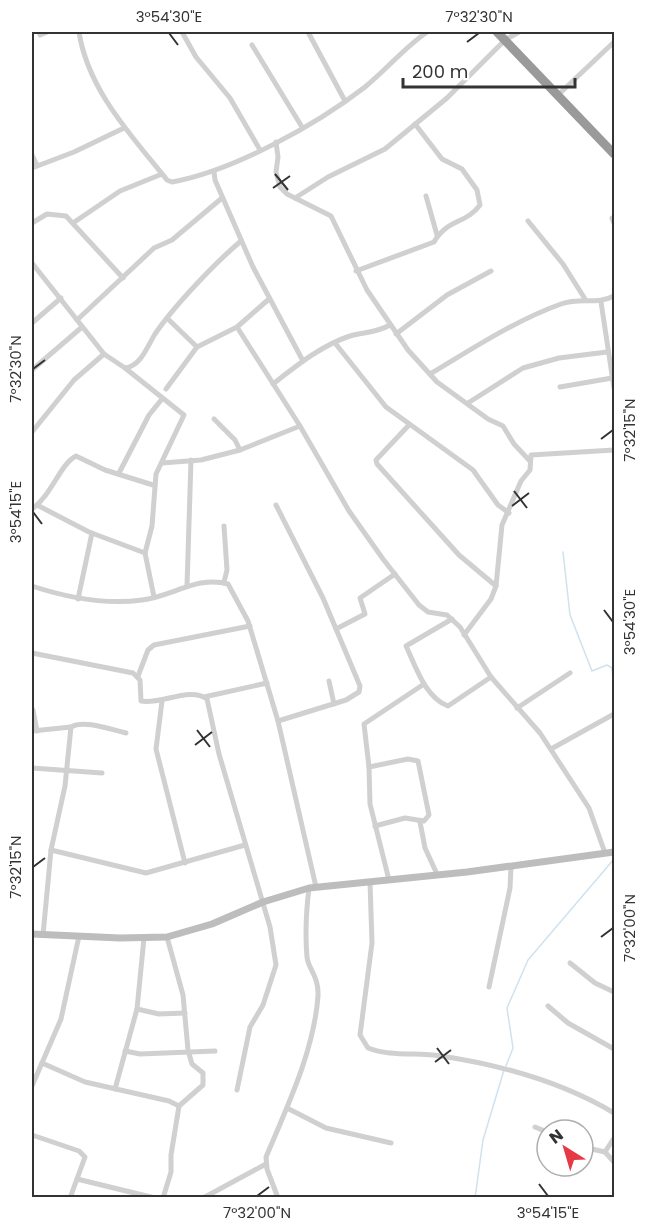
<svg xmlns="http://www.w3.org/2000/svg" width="646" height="1229" viewBox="0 0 646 1229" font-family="Poppins,sans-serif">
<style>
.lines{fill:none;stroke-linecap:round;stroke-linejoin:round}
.stream{stroke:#cfe2ee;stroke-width:1.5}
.street{stroke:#d0d0d0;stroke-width:5}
.secondary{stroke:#bdbdbd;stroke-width:7}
.highway{stroke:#9a9a9a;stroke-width:9}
.ticks{fill:none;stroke:#333;stroke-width:2}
.neatline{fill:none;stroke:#333;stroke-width:2}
.ticks-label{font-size:15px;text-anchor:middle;fill:#333}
</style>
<rect width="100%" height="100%" fill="#fff"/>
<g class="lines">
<g class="stream">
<path d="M563,552L570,615L592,671L607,665L612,668L614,687"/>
<path d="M506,1066L513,1048L507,1008L528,960L614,859"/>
<path d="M475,1198L483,1140L504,1070"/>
</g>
<g class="street">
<path d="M79,32C88,90 131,135 167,180L172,182C233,171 316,125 365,87C387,69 404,48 427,32"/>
<path d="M182,32L196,57L230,98L260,150"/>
<path d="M308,32L345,101"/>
<path d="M40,35L47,32"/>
<path d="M252,45L302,127"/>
<path d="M558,95L614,42"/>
<path d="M276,142L278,157L276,172L280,187L287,194L331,216L367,290L408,350L437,382L488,419L503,426L514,444L529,460"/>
<path d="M32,155L37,165"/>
<path d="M32,168L74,152L124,128"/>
<path d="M214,172L215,180L253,267L303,361"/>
<path d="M426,196L437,235"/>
<path d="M295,198L328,177L385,149L447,98L505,40L519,32"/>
<path d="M612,218L614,223"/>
<path d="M528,221L563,264L585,299"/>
<path d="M32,223L47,214L66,216L123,278"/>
<path d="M73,223L120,191L162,174"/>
<path d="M32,263L104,354L125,368C141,366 147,347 155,334C174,306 215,263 241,241"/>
<path d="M356,271L434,242C447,219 466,224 480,205L477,190L462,169L442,159L415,124"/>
<path d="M601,302L614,388"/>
<path d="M168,319L197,347"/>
<path d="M77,320L154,248L172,240L222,198"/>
<path d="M32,323L61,298"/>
<path d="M237,327L300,426L349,511L383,559L419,605L428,612L447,615L460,627L491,677L540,733L589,808L605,853"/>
<path d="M396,334L447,295L491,271"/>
<path d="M335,343L386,407L473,470L498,505L509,513"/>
<path d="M125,368L184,415L156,474L152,526L145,553"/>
<path d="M32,370L82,327"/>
<path d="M430,374C472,349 514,321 561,304C580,297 597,305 614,296"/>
<path d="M273,384C296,366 322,345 350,336C363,332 376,333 390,325"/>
<path d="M560,387L612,378"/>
<path d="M166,389L197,347L237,327L269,299"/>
<path d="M468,403L523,368L559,358L607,352"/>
<path d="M214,419L235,440L240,450"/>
<path d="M409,425L376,460L377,464L459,555L496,586"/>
<path d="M32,432L74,380L104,354"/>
<path d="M162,463L201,460L240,450L300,426"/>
<path d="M119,473L149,415L162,399"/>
<path d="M37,505L89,532L145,553L154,597"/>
<path d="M276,505L323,598L360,686L359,692L346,700L278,721"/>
<path d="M32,509C52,495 60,464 76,456L105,470L153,485"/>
<path d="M224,582L227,570L224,526"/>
<path d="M32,586C68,598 104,605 142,600C171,597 198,575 228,584L248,621L278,721L316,887"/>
<path d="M187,586L191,460"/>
<path d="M78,599L92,533"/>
<path d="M452,619L406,646C416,667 425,697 448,706L491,677"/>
<path d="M336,629L365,614L360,598L395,574"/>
<path d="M464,635L491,599L496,586L502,525L521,481L530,470L531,455L614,450"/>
<path d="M32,653L133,673L140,680L141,701C161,705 190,686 207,699L219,754L270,927L276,965L263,1005L250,1027L237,1090"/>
<path d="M138,676L148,650L154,645L250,626"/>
<path d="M329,681L334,704"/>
<path d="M204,697L267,683"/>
<path d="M162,701L156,749L185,863"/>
<path d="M517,708L570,673"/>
<path d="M33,710L37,731"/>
<path d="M32,731L71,727"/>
<path d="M551,749L614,714"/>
<path d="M369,767L408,759L418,761L429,815L424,821L405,818L375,826"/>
<path d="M32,768L102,773"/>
<path d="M420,822L425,848L437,874"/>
<path d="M51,850L146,873L245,845"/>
<path d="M389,880L370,804L369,767L364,724L424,684"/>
<path d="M370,882L372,943L360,1035L368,1048C391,1057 417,1052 441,1056C501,1065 562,1082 614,1113"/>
<path d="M43,935L51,850L65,786L71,727C84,719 112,730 126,733"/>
<path d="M167,937L183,995L188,1050L192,1064L203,1073V1085L179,1106"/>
<path d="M570,963L595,983L614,992"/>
<path d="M489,987L510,888L511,866"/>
<path d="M548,1006L568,1023L614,1049"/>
<path d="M137,1009L159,1014L185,1013"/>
<path d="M125,1051L140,1054L215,1051"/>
<path d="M42,1063L85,1082L169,1101L179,1106"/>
<path d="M32,1086L61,1019L79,936"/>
<path d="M115,1089L137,1009L144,938"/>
<path d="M287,1108L326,1128L391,1143"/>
<path d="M535,1127L547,1132"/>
<path d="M32,1135L79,1151L85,1157L70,1198"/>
<path d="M583,1147L605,1152"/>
<path d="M605,1152L614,1138"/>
<path d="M605,1152L614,1162"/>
<path d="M77,1179L155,1198"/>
<path d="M163,1198L171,1172V1155L179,1106"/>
<path d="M203,1198L266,1164"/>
<path d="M278,1198L267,1169L266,1157C287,1107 314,1051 318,996C319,976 308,969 307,957C305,934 306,912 309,888"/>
</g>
<path class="secondary" d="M32,934L120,938L167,937L212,924L263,902L309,888L467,872L614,852"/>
<path class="highway" d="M497,32L614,154"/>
</g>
<path class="ticks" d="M169,33L178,45M467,42L479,33M275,174L288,190M273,188L290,176M33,369L45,360M601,439L613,430M514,491L527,508M512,506L529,493M33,512L42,524M604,610L613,622M197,730L210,747M195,745L212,732M33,867L45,858M601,937L613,928M437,1048L449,1064M435,1062L451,1050M539,1184L548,1196M257,1196L269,1187"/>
<rect width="646" height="1229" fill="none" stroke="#ffffff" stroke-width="66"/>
<g transform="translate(565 1148) rotate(323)"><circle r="28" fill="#ffffff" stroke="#adadad" stroke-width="1.5"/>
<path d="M0-4.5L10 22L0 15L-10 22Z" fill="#e63946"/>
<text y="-9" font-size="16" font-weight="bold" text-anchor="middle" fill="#333333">N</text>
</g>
<path d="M403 78v9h172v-9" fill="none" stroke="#333333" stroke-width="3"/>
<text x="412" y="78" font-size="18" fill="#333333" stroke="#ffffff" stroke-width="4.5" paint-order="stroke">200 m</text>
<rect x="33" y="33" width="580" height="1163" class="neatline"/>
<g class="ticks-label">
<text x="169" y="22">3°54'30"E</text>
<text x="479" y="22">7°32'30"N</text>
<text transform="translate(16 369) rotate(-90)" y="5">7°32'30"N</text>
<text transform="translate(630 430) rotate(-90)" y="5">7°32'15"N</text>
<text transform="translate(16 512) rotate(-90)" y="5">3°54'15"E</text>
<text transform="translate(630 622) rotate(-90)" y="5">3°54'30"E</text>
<text transform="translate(16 867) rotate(-90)" y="5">7°32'15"N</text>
<text transform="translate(630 928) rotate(-90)" y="5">7°32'00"N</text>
<text x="257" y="1218">7°32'00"N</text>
<text x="548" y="1218">3°54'15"E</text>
</g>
</svg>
